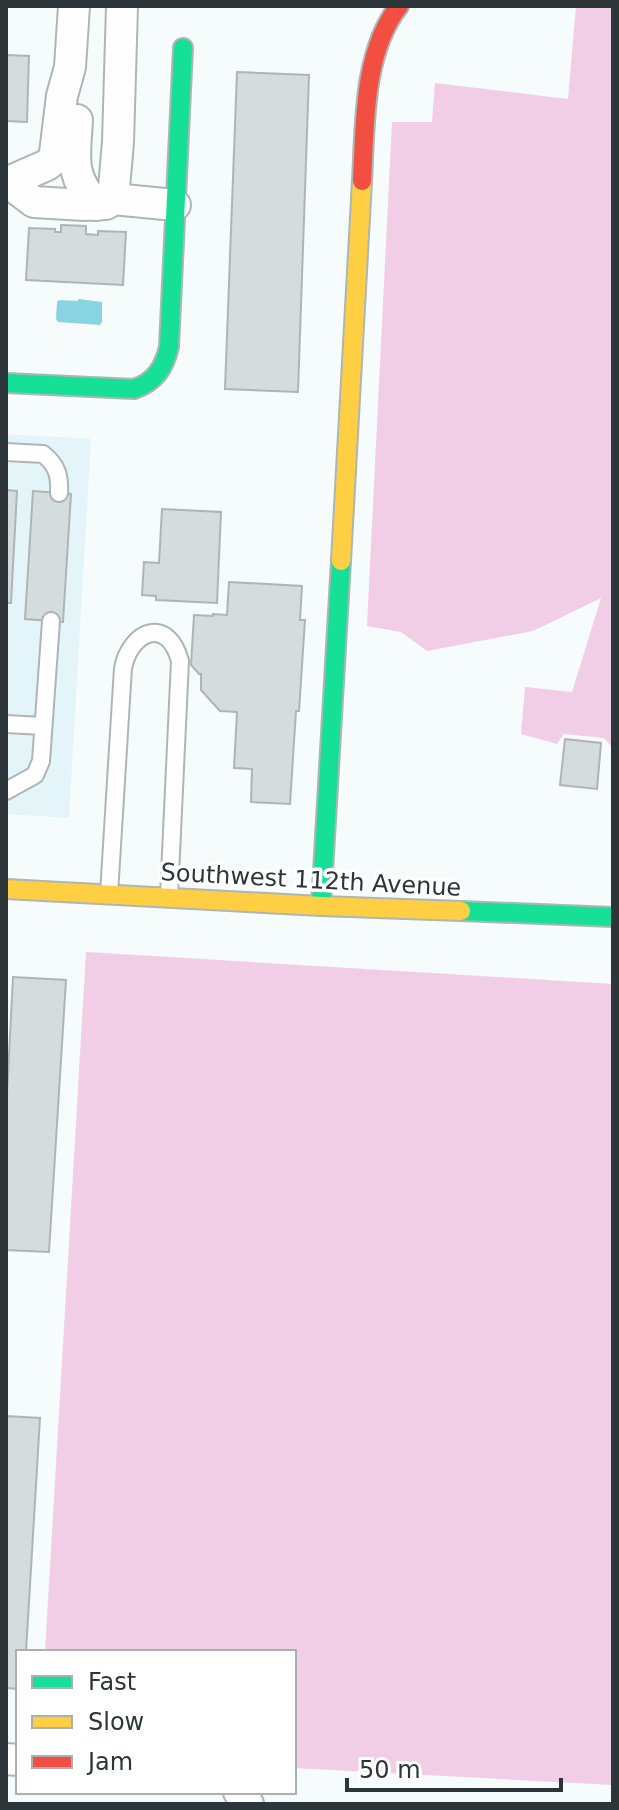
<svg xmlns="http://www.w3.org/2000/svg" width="619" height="1810" viewBox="0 0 619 1810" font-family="'DejaVu Sans',sans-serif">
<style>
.built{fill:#e4f5f9}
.forest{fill:#f2cde6}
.water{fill:#88d4e3}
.building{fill:#d4dcdd;stroke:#aeb5b6;stroke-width:2}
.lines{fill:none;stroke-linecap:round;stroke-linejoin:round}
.lane-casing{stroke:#aeb5b6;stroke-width:20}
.street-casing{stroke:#aeb5b6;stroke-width:34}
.fast-casing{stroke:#aeb5b6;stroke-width:22}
.slow-casing{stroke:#aeb5b6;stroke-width:22}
.jam-casing{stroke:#aeb5b6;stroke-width:22}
.lane{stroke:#fefefe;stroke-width:16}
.street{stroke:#fefefe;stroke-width:30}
.fast{stroke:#16e098;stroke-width:18}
.slow{stroke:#ffcf43;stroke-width:18}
.jam{stroke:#f24e42;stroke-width:18}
.labels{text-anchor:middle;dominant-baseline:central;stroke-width:7;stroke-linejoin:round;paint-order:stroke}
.street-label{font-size:24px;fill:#2c3638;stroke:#fff}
</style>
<rect width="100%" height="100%" fill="#f6fbfb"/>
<path class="built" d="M6,434L91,439L69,818L6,814Z"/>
<g class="forest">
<path d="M576,6L613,8V748L604,738L564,734L557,744L521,734L525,687L572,692L601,598L533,631L427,651L401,632L367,626L392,122H432L435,83L568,99Z"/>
<path d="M86,952L613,984V1785L294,1768V1652H45Z"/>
</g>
<path class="water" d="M79,299L102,302V322L100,325L58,322L56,319L57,302L59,300L77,301Z"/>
<g class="building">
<path d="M6,55L29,56L27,122L6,121Z"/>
<path d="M237,72L309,75L298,392L225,389Z"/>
<path d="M61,225L86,226V234L98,235V231L126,232L123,285L26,280L29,228L55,229V232H61Z"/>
<path d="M6,490L17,491L11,603H6Z"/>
<path d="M33,491L71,494L63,622L25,619Z"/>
<path d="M162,509L221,512L217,603L156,600V596L142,595L144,562L159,563Z"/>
<path d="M229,582L302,586L300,620H305L299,711H296L290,804L251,802L252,769L234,768L237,712L220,711L201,690V674H199L191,665L194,615L213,616V614L227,615Z"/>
<path d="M565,739L601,743L597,789L560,785Z"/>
<path d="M13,977L66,980L49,1252L6,1250V1114Z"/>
<path d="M6,1416L40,1418L26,1652H18V1689L6,1688Z"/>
</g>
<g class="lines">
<defs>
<g id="lane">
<path d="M6,452L43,454C57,465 60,476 59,493"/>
<path d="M6,724L43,726"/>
<path d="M6,791L35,775L41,761L51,621"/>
<path d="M109,894L123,668C131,630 168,616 180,661L169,896"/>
</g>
<g id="street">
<path d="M77,120C75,157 69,175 96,205"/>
<path d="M6,183L47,165L52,161L55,153L62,96L70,67L74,6"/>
<path d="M9,183L34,202L84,205L106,204L113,199L118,142L122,6"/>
<path d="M113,199L175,205"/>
<path d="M6,1759L18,1760"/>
<path d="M239,1792L248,1804"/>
</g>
<g id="fast">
<path d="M6,383L134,389C155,382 164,368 169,347L183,48"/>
<path d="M321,906L341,561"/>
<path d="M461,911L613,917"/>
</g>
<g id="slow">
<path d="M341,561L362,181"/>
<path d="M6,889L321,906L461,911"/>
</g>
<path id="jam" d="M362,181C365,124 363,52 399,6"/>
</defs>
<use href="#lane" class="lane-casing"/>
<use href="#street" class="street-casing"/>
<use href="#fast" class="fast-casing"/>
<use href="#slow" class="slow-casing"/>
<use href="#jam" class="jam-casing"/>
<use href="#lane" class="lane"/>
<use href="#street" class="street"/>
<use href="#fast" class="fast"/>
<use href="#slow" class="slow"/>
<use href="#jam" class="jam"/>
</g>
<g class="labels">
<g class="street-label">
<text transform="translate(311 880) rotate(3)">Southwest 112th Avenue</text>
</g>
</g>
<rect width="619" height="1810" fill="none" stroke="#2c3638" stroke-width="16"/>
<rect x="16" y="1650" width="280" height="144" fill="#ffffff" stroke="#abafaf" stroke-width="2"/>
<rect x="32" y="1676" width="40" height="12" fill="#16e098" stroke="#abafaf" stroke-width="2"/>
<text x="88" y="1690" font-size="24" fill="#2c3638">Fast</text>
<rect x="32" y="1716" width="40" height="12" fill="#ffcf43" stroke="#abafaf" stroke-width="2"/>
<text x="88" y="1730" font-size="24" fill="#2c3638">Slow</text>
<rect x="32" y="1756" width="40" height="12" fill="#f24e42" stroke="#abafaf" stroke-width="2"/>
<text x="88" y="1770" font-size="24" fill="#2c3638">Jam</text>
<path d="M347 1778v12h214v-12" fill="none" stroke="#2c3638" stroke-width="4"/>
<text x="359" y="1778" font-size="24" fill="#2c3638" stroke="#ffffff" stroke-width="6" paint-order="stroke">50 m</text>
</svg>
